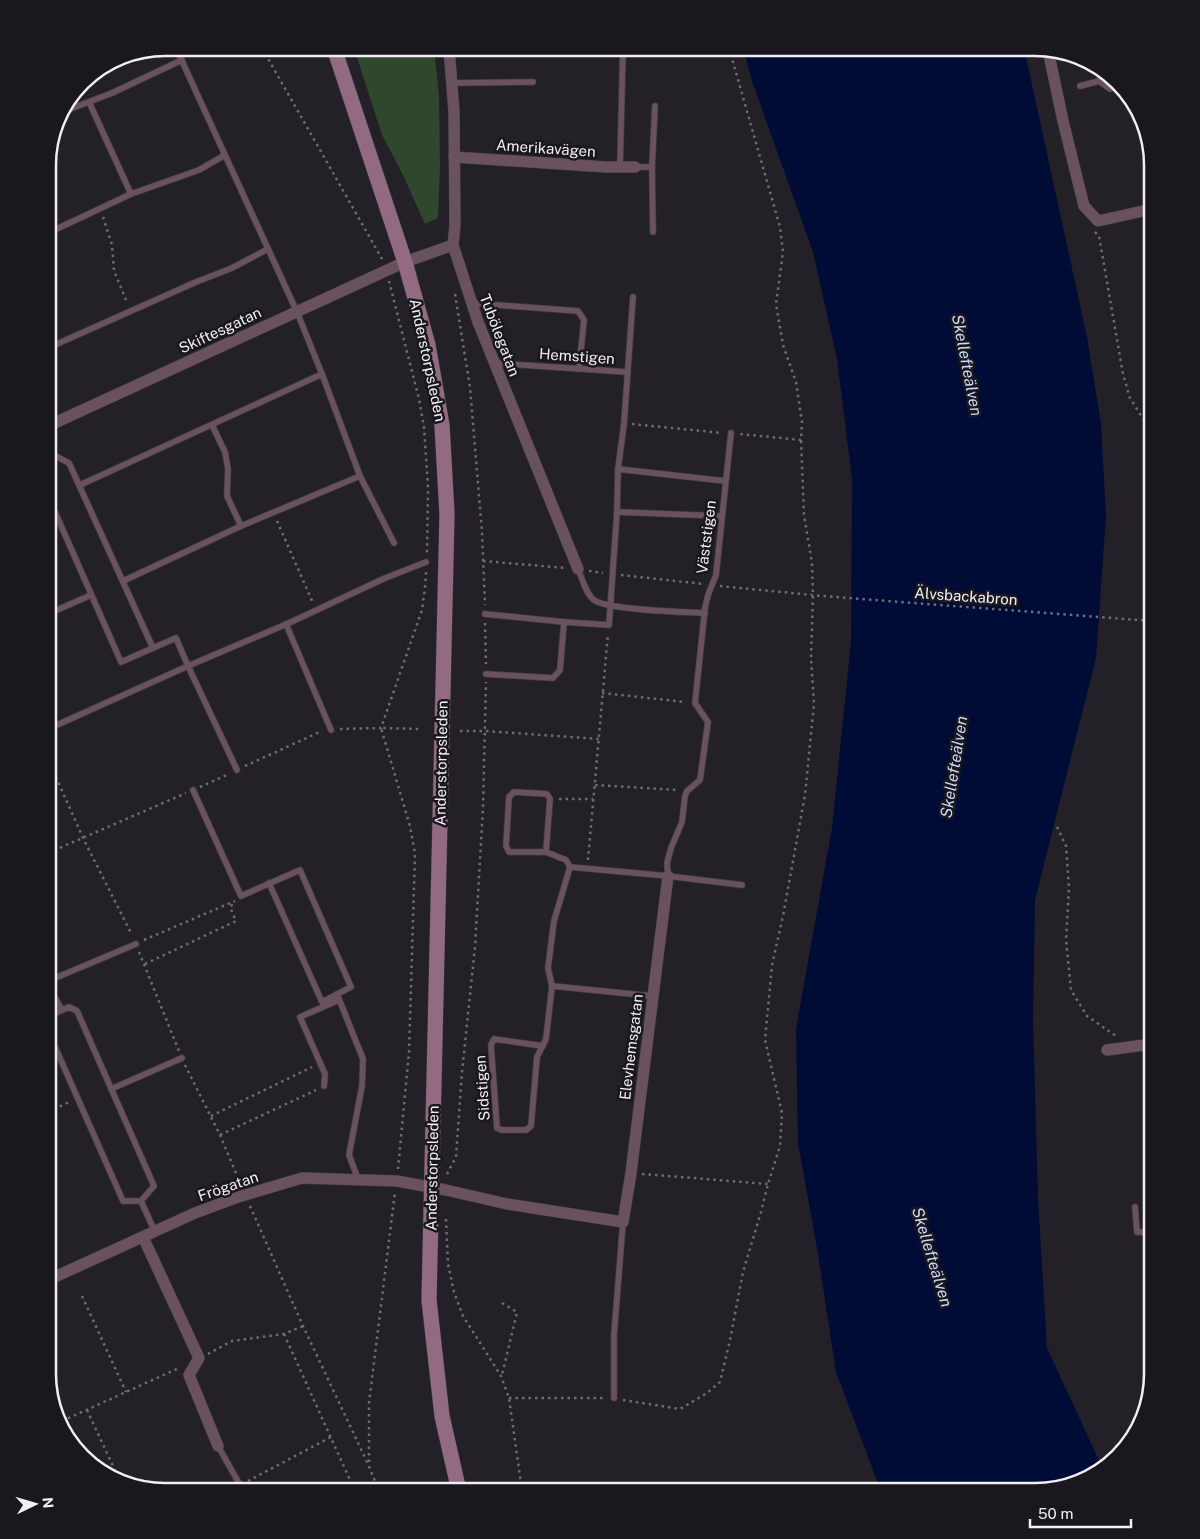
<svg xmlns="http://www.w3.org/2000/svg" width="1200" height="1539" viewBox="0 0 1200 1539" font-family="'Public Sans',sans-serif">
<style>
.green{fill:#2f482d}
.water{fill:#010c36}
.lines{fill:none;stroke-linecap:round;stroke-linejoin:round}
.lane-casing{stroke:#403d44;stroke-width:7}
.street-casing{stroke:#403d44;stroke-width:12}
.secondary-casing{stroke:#403d44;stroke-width:16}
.path{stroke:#6f6d73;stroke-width:2.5;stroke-dasharray:2.5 4;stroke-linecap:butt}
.lane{stroke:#69515e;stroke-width:5.5}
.street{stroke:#69515e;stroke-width:11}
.secondary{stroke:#926b81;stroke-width:15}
.labels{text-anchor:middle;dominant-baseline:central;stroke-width:5;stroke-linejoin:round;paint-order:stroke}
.street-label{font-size:15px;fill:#f1eff4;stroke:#1a171e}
.water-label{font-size:16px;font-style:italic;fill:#cbdbfa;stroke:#1a171e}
.rim{fill:none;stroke:#f1eff4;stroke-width:2.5}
</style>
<rect width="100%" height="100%" fill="#232027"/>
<path class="green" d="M354,48H434L439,96L440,167L438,218L425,224L402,173L382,135Z"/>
<path class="water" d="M743,48H1024L1087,337L1101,424L1106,516L1096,658L1035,900L1033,1020L1038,1198L1047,1348L1103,1469L1100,1472L1035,1491H881L836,1372L818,1254L798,1143L796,1029L832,828L851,642L852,479L837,359L813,252L753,84Z"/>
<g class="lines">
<defs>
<g id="lane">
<path d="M176,48L297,312L322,374L360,476L394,543"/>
<path d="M452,83L533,82"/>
<path d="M1080,86L1099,81L1110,89L1118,86"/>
<path d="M89,102L131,194L199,170L225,155"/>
<path d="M60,113L112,93L182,60"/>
<path d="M620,167L623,48"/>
<path d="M635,167H652L653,232"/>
<path d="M652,167L655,106"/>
<path d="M48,233L131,194"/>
<path d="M471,303L578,311L584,320L579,369"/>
<path d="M48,348L196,282L232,268L268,249"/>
<path d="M495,363L627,372"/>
<path d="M48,452L69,463L153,648"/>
<path d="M618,469L725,481"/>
<path d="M80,485L322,374"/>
<path d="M48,496L121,662L176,638L188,666L237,770"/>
<path d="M617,512L721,516"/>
<path d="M241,526L360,476"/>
<path d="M578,569C582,578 586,594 594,600C607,610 685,612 705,613"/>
<path d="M123,581L241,526L227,496L228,469L225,452L212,425"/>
<path d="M48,614L91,595"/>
<path d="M485,614L564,622L560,670L553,678L486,674"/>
<path d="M564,622L609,625L617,512L618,469L624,424L633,297"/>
<path d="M286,624L331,730"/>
<path d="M48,729L188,666L289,623L383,579L426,562"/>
<path d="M193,790L241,896L300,870L351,987L322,1002L269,883"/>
<path d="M570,867L668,876L742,885"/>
<path d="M668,876L667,863L671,848L682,822L685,796L687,791L700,780L708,722L695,703L705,608L708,595L716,575L731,433"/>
<path d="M48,981L136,944"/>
<path d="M48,985L62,1010"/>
<path d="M552,986L652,996"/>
<path d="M337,994L363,1059L362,1086L349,1155L358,1179"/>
<path d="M48,1031L123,1201H141L154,1186L77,1011L69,1007L49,1016L48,1019"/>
<path d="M543,1046L494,1039L491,1045L497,1128L502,1130H526L531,1126L537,1057L546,1039L552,986L548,968L554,921L570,867L566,860L546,852H509L506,846L509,797L514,792L547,794L550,799L546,852"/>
<path d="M324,1086L325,1074L300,1017L339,1000"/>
<path d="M111,1089L182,1058"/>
<path d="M141,1201L155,1232"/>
<path d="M1135,1207L1137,1232H1152"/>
<path d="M614,1398V1335L623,1222"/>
<path d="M218,1446L240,1485"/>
</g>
<g id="street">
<path d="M449,48L454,112L455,225L453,245L478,322L578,569"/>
<path d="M1048,50L1063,121L1084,206L1098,221L1152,209"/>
<path d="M454,157L606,167H635"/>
<path d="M48,426L405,262L453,245"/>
<path d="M1107,1050L1152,1044"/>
<path d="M143,1237L199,1358L189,1375L218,1446"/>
<path d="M48,1280L195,1213L238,1197L302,1178L397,1181L446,1190L507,1204L623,1222L631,1173L668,876"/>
</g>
<path id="secondary" d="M334,48L405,262L428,345L442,425L447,514L429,1300L442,1416L459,1491"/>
</defs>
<use href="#lane" class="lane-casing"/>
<use href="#street" class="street-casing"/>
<use href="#secondary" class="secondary-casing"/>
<g class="path">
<path d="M262,48L382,259"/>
<path d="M729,48L780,227L783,252L776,304L783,345L796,382L802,422L801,440L740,434"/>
<path d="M103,217L112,245L114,271L127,302"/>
<path d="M1095,232L1099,236L1123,374L1130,398L1152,433"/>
<path d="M389,281L419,399L424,427L428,487L427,554"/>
<path d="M455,294L470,387L482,532L485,605"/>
<path d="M632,424L722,433"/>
<path d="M277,521L313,603"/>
<path d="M483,561L566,568"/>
<path d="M589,571L603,573"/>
<path d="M621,575L703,584"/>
<path d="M720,586L822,596L1152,621"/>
<path d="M485,623L486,664"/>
<path d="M602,693L685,702"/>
<path d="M340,729L381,728L422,610L425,588L426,572"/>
<path d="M460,731H485L599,739"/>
<path d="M48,759L83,838L132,935"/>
<path d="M245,766L322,731"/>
<path d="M595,785L678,790"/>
<path d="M200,787L229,774"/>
<path d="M559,799H593"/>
<path d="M1057,827L1066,846L1069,888L1066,940L1071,990L1087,1016L1116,1036"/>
<path d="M48,853L186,793"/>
<path d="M588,860L608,634"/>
<path d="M144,940L235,901"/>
<path d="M139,952L179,1051"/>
<path d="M145,964L236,921L230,907L235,902"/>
<path d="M185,1065L220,1135L241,1185"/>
<path d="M48,1112L69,1102"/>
<path d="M211,1116L312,1067"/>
<path d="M220,1135L316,1090"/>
<path d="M398,1169L409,1052L415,854L410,826L381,728L420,729"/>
<path d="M447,1174L456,1157L462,1072L475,947L483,808L486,682"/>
<path d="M642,1174L768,1184"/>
<path d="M250,1206L303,1326L368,1464L379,1491"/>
<path d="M446,1219L448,1264L454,1292L463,1316L501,1376L509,1398L522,1491"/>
<path d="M48,1231L50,1237"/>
<path d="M82,1296L126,1392"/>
<path d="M502,1303L517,1312L502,1375"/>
<path d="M284,1334L355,1491"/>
<path d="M208,1354L232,1341L284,1334L303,1326"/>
<path d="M509,1398H605"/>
<path d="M623,1400L680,1409L707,1393L720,1382L730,1340L743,1272L761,1212L768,1184L780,1146L782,1113L765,1040L772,965L783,916L805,795L814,704L811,657L813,595L812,563L804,515L801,440"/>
<path d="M87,1410L119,1479"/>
<path d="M62,1421L179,1368"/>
<path d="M369,1462V1403L395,1192"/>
<path d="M248,1481L331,1437"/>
</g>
<use href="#lane" class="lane"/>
<use href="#street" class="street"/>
<use href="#secondary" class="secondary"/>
</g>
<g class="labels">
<g class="street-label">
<text transform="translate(546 148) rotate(4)">Amerikavägen</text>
<text transform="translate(220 330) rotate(-25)">Skiftesgatan</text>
<text transform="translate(500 335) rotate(69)">Tubölegatan</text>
<text transform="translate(577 356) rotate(4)">Hemstigen</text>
<text transform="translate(428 360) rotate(78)">Anderstorpsleden</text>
<text transform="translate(706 537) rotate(-83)">Väststigen</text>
<text transform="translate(966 596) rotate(4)">Älvsbackabron</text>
<text transform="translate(441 763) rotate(-89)">Anderstorpsleden</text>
<text transform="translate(631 1047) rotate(-83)">Elevhemsgatan</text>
<text transform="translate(482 1088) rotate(-94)">Sidstigen</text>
<text transform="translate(432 1168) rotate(-89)">Anderstorpsleden</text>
<text transform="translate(228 1186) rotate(-19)">Frögatan</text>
</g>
<g class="water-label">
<text transform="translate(967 365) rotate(79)">Skellefteälven</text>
<text transform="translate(954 767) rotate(-81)">Skellefteälven</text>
<text transform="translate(932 1257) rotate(73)">Skellefteälven</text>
</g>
</g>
<path d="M0 0H1200V1539H0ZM165 56H1035A109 109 0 0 1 1144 165V1374A109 109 0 0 1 1035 1483H165A109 109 0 0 1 56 1374V165A109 109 0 0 1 165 56Z" fill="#1a171e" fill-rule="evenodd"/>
<path class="rim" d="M165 56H1035A109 109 0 0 1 1144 165V1374A109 109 0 0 1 1035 1483H165A109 109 0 0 1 56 1374V165A109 109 0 0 1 165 56Z"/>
<g transform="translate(35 1504) rotate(85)" stroke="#1a171e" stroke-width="4" paint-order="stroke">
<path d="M0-4L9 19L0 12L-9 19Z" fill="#f1eff4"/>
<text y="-8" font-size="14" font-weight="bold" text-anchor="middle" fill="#f1eff4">N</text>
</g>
<path d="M1030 1519v8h101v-8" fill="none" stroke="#f1eff4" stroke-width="2.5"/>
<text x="1038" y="1519" font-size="15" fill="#f1eff4" stroke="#1a171e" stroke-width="4" paint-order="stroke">50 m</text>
</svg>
